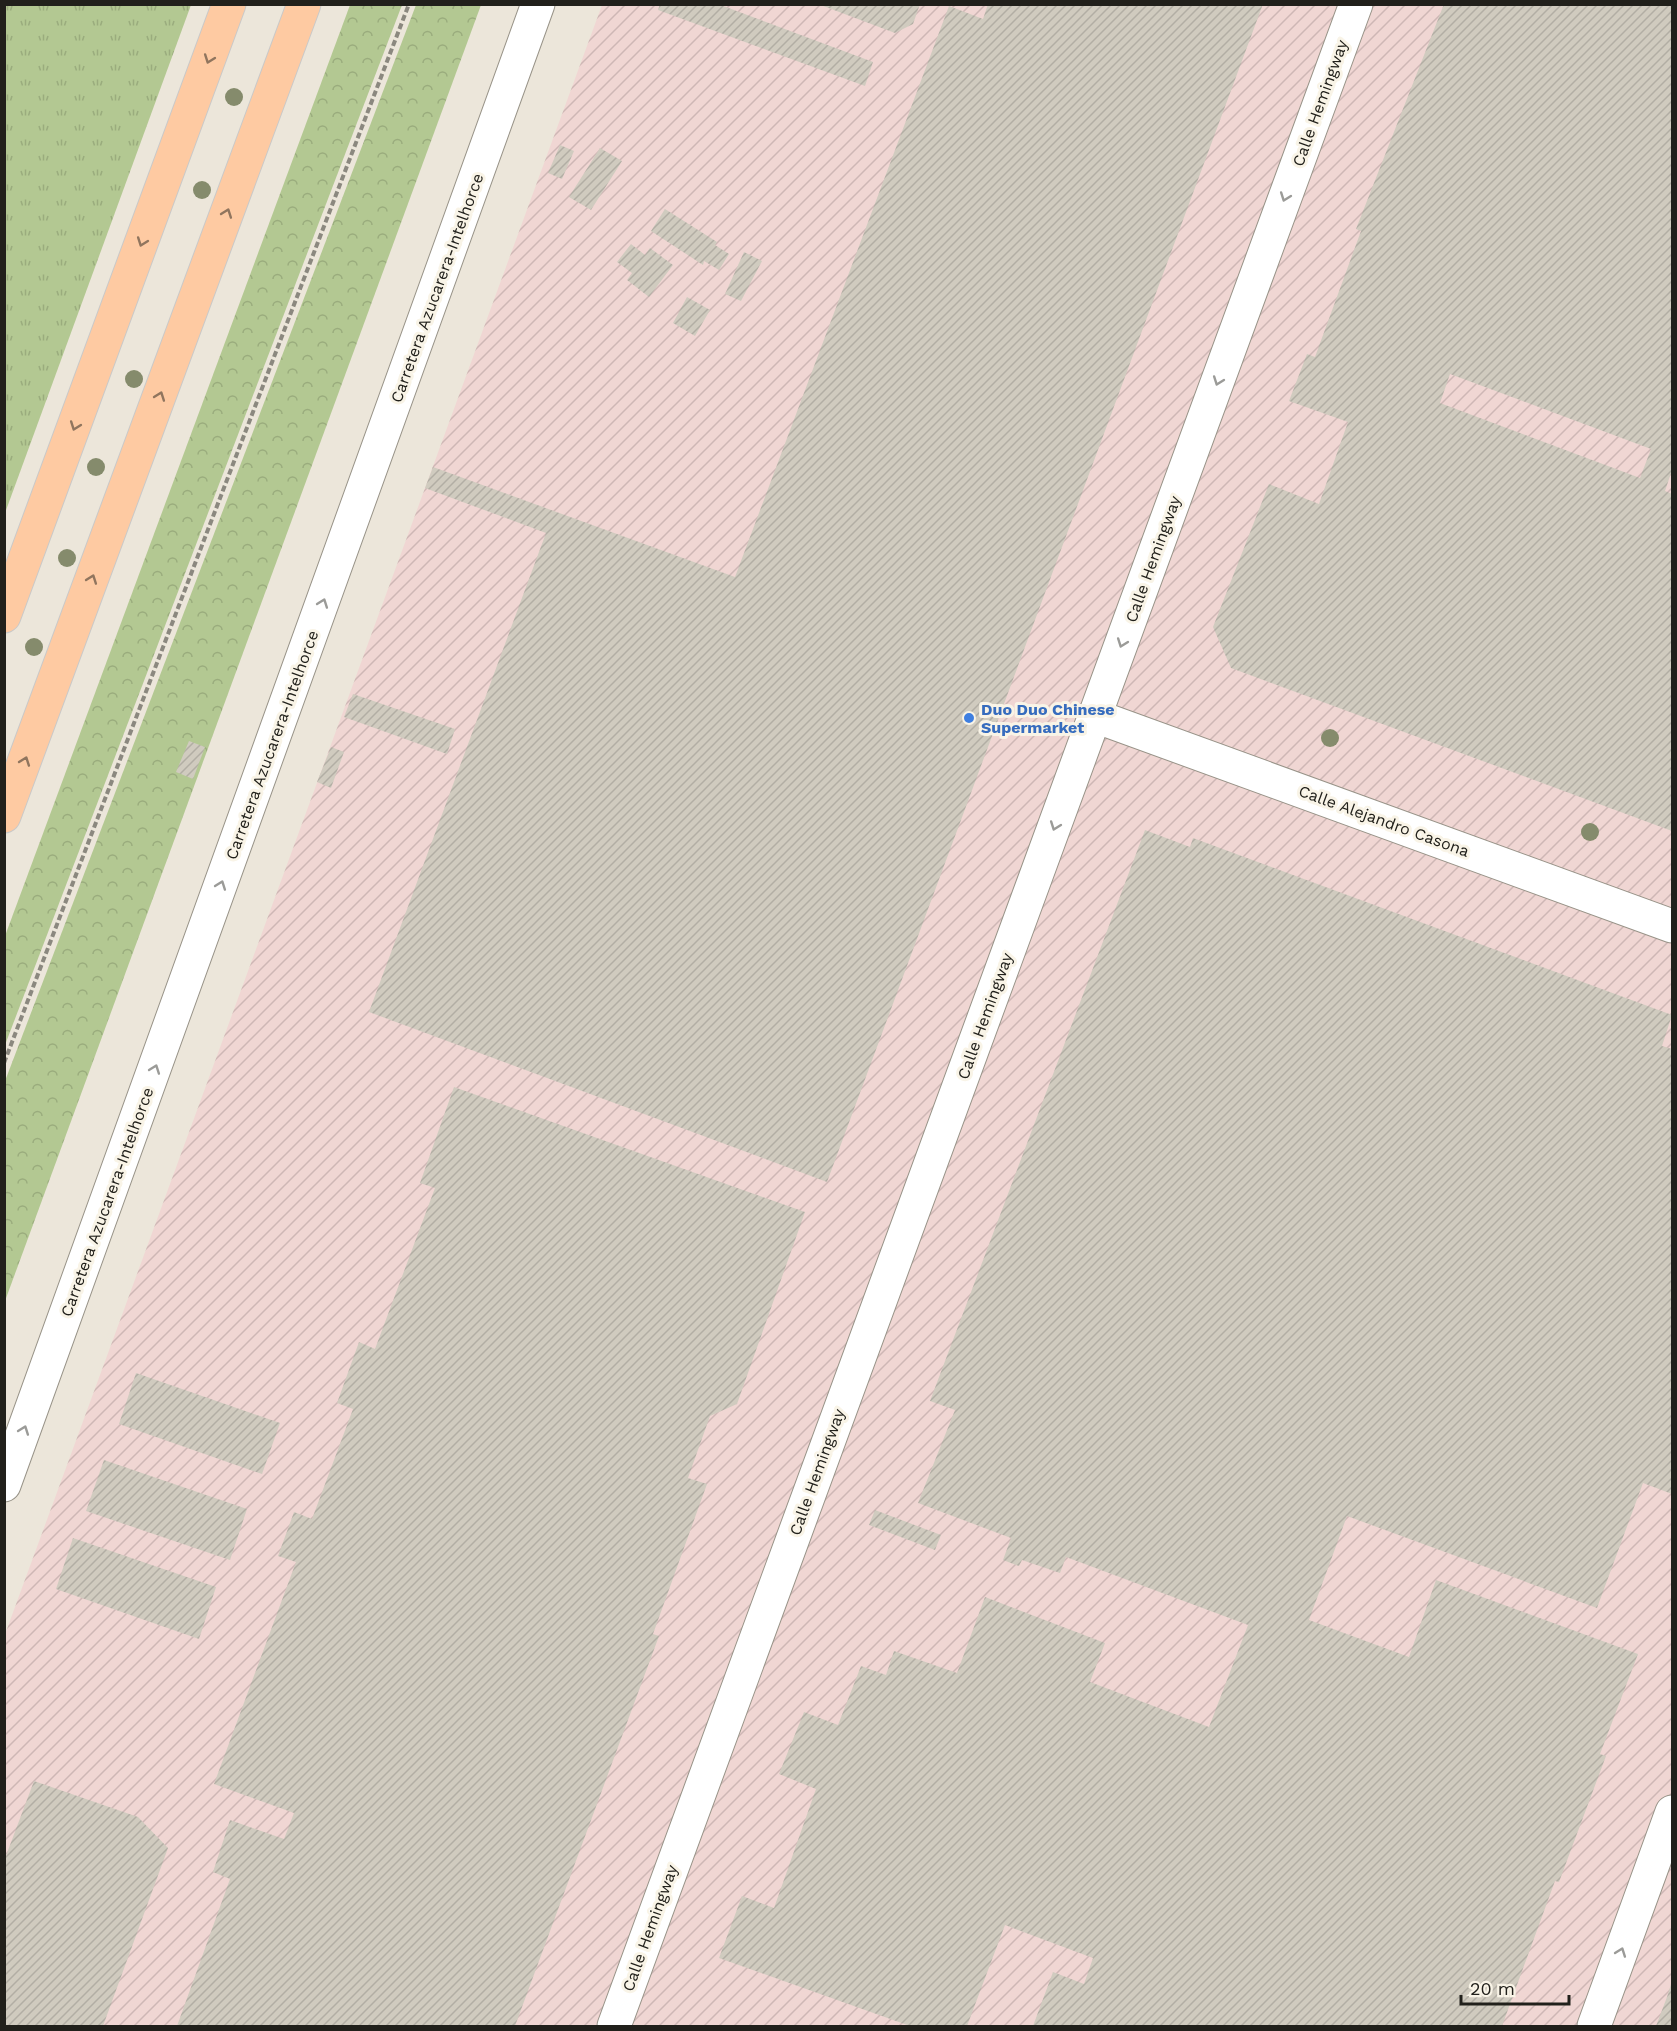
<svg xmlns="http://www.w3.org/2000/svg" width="1677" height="2031" viewBox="0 0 1677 2031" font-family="'Work Sans',sans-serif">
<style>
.industrial{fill:url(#industrial-furrows)}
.grass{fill:url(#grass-tufts)}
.forest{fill:url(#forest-crowns)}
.building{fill:url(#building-hatch);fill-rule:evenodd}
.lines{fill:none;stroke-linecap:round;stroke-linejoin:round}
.minor-casing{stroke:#989388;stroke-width:35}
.primary-casing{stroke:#cac9c8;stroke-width:35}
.path{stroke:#8b887f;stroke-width:4;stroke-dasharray:6 3;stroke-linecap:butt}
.minor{stroke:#fff;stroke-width:33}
.primary{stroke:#fecaa2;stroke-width:33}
.tree{fill:#858b6c}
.oneway{stroke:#90755e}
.oneway2{stroke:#9b9b98}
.shop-dot{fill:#3f7fe0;stroke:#f9f4e7;stroke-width:2}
.labels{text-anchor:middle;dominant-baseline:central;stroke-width:6;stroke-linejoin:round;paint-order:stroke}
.street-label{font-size:16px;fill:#21201b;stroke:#f9f4e7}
.shop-label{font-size:16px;font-weight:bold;fill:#366cbe;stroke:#f9f4e7;text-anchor:start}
</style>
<defs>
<pattern id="industrial-furrows" width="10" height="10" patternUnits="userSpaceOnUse" patternTransform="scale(1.5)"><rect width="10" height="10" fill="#f0d6d3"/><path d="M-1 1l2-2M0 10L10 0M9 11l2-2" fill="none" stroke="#ceb7b5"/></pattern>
<pattern id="grass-tufts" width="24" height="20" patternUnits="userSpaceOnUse" patternTransform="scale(1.5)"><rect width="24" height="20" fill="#b3c892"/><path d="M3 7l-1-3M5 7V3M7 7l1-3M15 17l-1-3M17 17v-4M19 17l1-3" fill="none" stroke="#9aac7d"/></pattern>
<pattern id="forest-crowns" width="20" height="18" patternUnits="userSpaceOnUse" patternTransform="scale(1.5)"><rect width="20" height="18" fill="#b3c892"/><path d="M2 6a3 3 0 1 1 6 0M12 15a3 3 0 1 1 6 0" fill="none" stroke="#9aac7d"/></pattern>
<pattern id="building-hatch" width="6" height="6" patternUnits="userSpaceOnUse" patternTransform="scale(1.5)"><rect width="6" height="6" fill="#d0cbbf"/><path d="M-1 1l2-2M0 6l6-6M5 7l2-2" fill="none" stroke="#b2aea4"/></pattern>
</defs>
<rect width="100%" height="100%" fill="#ece6da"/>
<path class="industrial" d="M602,5H1672V2026H5L4,1637Z"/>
<path class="grass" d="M5,4L191,5L5,513L4,5Z"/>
<g class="forest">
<path d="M350,5H402L5,1045V936Z"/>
<path d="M416,5H481L5,1301V1081Z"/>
</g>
<g class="building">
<path d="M660,4H718L873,62L865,86L658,10Z"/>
<path d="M818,4H920L913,24L895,33Z"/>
<path d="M988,4H1263L827,1182L369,1012L546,533L425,488L433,467L735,577L949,6L983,19Z"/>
<path d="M1444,4H1672V470L1665,491L1672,494V831L1231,668L1213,627L1269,484L1319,504L1348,422L1289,401L1307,354L1315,357L1361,231L1356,229ZM1450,374L1651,449L1640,478L1440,403Z"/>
<path d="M560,145L574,151L562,179L548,173Z"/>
<path d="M600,148L622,161L591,210L569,197Z"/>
<path d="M665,209L717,242L715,245L729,254L719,270L704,261L703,265L651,231Z"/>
<path d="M631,244L645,255L650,248L673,265L649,297L627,280L632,273L617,262Z"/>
<path d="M744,252L762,261L741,301L725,294Z"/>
<path d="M687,297L710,310L695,336L673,323Z"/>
<path d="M353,694L455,729L447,754L344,717Z"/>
<path d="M189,741L205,747L193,779L176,772Z"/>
<path d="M331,747L344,752L331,788L317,782Z"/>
<path d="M1145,830L1190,847L1193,838L1672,1015L1662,1046L1672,1049V1494L1643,1483L1597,1608L1347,1516L1309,1620L1409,1657L1436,1580L1638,1654L1600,1754L1606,1756L1559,1882L1555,1881L1502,2026H1033L1053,1972L1084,1984L1093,1958L1005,1925L967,2026H910L719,1958L742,1896L774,1908L816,1789L779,1774L804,1712L838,1725L861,1666L886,1675L894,1651L957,1673L985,1597L1105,1643L1090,1682L1209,1727L1248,1625L1066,1557L1060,1573L1022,1560L1019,1566L1003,1560L1011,1538L918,1503L955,1410L930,1401Z"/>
<path d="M454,1087L805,1212L737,1404L710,1416L688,1478L707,1484L653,1634L659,1636L515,2026H177L230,1879L213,1872L230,1820L284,1839L294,1813L214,1784L296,1562L278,1556L294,1512L312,1519L353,1409L337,1403L359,1342L375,1349L435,1188L420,1183Z"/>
<path d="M136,1373L280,1423L262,1474L119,1424Z"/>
<path d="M104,1460L247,1509L230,1560L86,1511Z"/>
<path d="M875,1510L941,1535L935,1550L869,1525Z"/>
<path d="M73,1538L216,1587L199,1639L56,1589Z"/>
<path d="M34,1781L138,1817L168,1848L103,2026H4V1861Z"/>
<path d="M1672,1981V2026H1656L1667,1997Z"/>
</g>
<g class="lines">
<defs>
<g id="minor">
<path d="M1095,716L1672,926"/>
<path d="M4,1485L538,4"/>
<path d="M614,2026L1356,4"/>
<path d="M1594,2026L1672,1812"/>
</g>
<g id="primary">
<path d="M4,616L229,4"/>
<path d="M4,816L304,4"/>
</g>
</defs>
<use href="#minor" class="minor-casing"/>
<use href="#primary" class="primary-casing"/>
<path class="path" d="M4,1063L409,4"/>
<use href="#minor" class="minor"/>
<use href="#primary" class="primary"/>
</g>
<g class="tree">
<circle cx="234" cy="97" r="9"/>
<circle cx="202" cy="190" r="9"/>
<circle cx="134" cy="379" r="9"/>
<circle cx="96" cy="467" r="9"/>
<circle cx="67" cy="558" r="9"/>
<circle cx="34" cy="647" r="9"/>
<circle cx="1330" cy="738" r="9"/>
<circle cx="1590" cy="832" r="9"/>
</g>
<defs><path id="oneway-chevron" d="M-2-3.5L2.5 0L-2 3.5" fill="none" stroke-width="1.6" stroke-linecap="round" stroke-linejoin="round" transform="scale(1.5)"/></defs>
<g class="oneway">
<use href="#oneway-chevron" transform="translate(209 59) rotate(110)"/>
<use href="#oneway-chevron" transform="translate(227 213) rotate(-70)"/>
<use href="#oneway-chevron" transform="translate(142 242) rotate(110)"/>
<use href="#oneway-chevron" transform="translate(160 396) rotate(-70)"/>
<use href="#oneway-chevron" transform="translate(75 426) rotate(110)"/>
<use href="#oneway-chevron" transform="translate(92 579) rotate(-70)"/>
<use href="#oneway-chevron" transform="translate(25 761) rotate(-70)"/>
</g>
<g class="oneway2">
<use href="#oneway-chevron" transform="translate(1285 197) rotate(110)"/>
<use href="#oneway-chevron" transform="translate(1218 381) rotate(110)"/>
<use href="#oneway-chevron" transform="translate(323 603) rotate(-70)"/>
<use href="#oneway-chevron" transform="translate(1122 643) rotate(110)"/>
<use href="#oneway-chevron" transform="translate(1055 826) rotate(110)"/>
<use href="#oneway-chevron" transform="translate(221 885) rotate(-70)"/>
<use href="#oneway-chevron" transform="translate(155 1069) rotate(-70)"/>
<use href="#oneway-chevron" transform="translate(24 1430) rotate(-70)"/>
<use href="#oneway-chevron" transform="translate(1621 1952) rotate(-70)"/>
</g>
<circle class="shop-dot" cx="969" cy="718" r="6"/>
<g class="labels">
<g class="street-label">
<text transform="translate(1320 103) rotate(-70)">Calle Hemingway</text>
<text transform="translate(437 288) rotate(-70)">Carretera Azucarera-Intelhorce</text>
<text transform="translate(1153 559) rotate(-70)">Calle Hemingway</text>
<text transform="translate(272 745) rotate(-70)">Carretera Azucarera-Intelhorce</text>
<text transform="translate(1384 821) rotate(20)">Calle Alejandro Casona</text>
<text transform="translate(985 1016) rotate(-70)">Calle Hemingway</text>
<text transform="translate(107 1202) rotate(-70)">Carretera Azucarera-Intelhorce</text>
<text transform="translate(817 1472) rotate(-70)">Calle Hemingway</text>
<text transform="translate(650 1928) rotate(-70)">Calle Hemingway</text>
</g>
<g class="shop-label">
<text x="981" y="709">Duo Duo Chinese<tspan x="981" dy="18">Supermarket</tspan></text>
</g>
</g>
<rect width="1677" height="2031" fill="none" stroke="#21201b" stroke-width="12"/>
<path d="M1461 1995v9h108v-9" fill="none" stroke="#21201b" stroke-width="3"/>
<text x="1470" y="1995" font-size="18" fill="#21201b" stroke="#f9f4e7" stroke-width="4.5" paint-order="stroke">20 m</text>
</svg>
